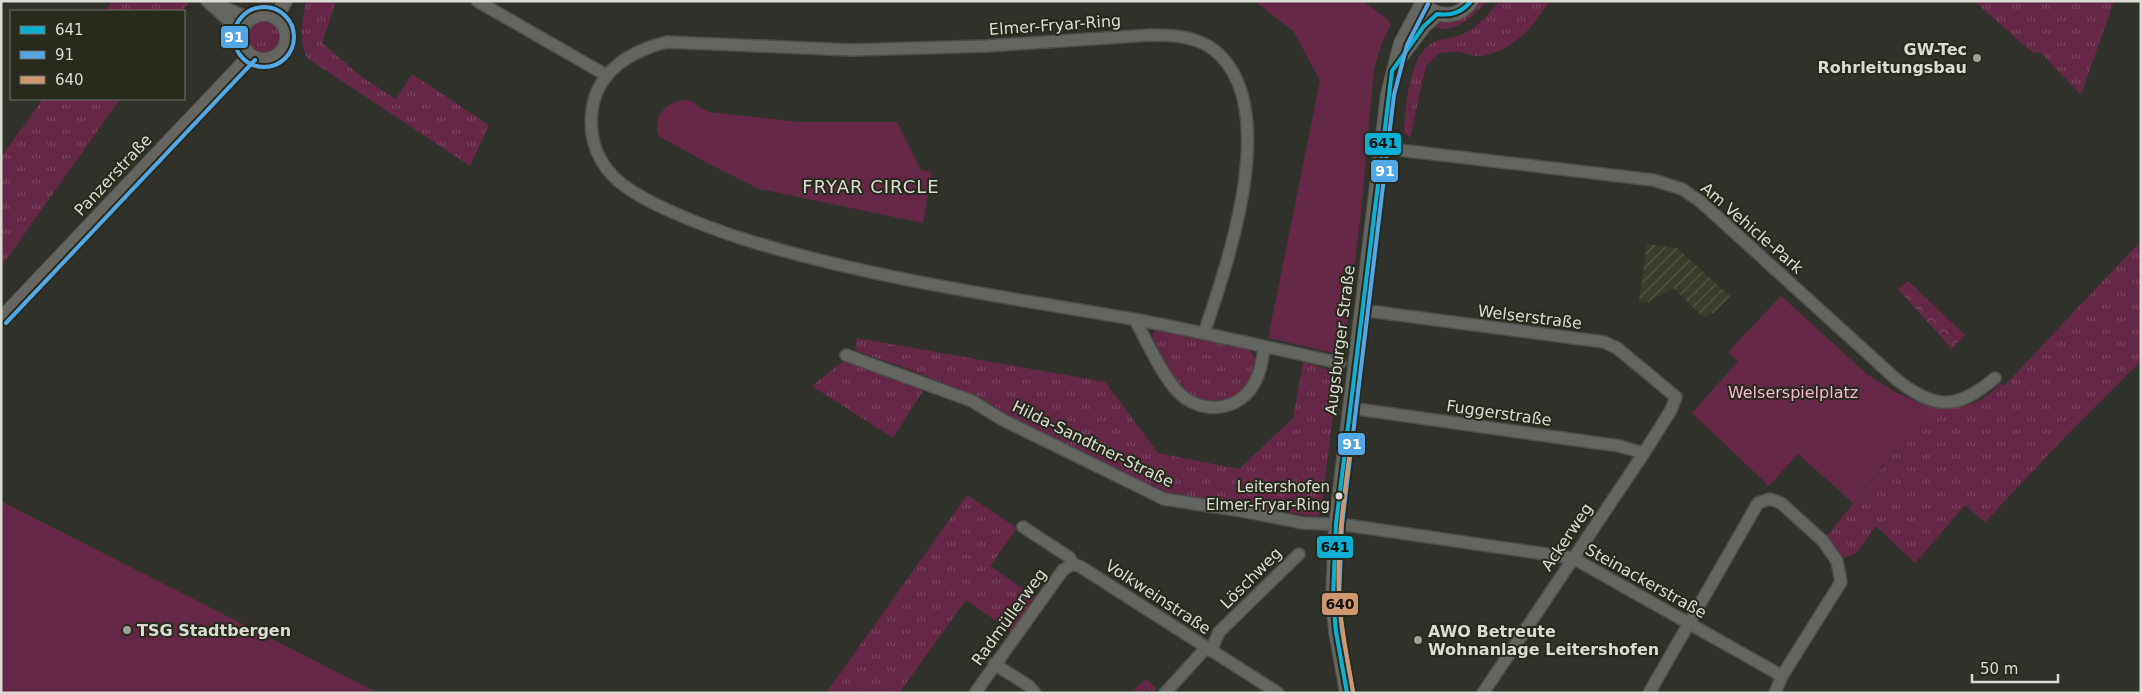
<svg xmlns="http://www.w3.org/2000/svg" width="2142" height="694" viewBox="0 0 2142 694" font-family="'DejaVu Sans',sans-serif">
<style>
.industrial{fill:url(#industrial-furrows)}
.grass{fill:url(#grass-tufts)}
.forest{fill:url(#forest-crowns)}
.green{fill:#642746}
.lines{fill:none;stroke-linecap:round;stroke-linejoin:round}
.minor-casing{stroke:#4e4f4a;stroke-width:14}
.tertiary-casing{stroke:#4e4f4a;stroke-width:16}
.minor{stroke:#646560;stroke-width:11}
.tertiary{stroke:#646560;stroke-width:14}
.bus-1-casing{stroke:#282a1e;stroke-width:8}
.bus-2-casing{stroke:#282a1e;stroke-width:8}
.bus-3-casing{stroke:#282a1e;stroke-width:8}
.bus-1{stroke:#0dafd3;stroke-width:4}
.bus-2{stroke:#53a7e5;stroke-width:4}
.bus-3{stroke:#cd976f;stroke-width:4}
.poi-dot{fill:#9ea099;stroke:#282a1e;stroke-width:2}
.bus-dot{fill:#dadcd4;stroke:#282a1e;stroke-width:2}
.labels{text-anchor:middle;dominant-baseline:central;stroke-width:4;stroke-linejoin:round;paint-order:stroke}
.bus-label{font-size:15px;fill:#dadcd4;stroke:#282a1e;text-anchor:end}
.street-label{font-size:16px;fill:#dadcd4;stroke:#282a1e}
.poi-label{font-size:16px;font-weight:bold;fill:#dadcd4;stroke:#282a1e;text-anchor:start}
.park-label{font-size:16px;fill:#f8b6d3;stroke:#282a1e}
.neighbourhood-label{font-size:18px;letter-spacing:1px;fill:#dadcd4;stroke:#282a1e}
.line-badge{stroke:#282a1e;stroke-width:2}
.badge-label{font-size:14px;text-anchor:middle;font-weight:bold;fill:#fff}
.pale-badge-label{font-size:14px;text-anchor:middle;font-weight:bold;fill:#111}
</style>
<defs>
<pattern id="industrial-furrows" width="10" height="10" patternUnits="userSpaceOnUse" patternTransform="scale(1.25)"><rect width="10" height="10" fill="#393c2b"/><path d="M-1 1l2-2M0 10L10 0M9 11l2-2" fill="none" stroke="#555849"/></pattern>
<pattern id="grass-tufts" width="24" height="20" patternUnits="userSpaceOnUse" patternTransform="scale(1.25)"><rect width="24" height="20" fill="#642746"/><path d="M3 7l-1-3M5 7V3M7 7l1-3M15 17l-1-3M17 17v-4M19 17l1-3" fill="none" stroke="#7a4660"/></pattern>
<pattern id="forest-crowns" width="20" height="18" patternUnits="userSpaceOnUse" patternTransform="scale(1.25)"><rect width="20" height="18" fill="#642746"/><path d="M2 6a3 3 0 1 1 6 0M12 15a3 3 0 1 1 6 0" fill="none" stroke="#7a4660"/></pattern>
</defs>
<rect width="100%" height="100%" fill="#30312b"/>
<path class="industrial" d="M1647,244L1677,248L1730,296L1713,314L1711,312L1704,318L1673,288L1648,302L1639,301Z"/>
<g class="grass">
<path d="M112,1H188L189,2L182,11H105Z"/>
<path d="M307,1H336L322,43L363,78L396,99L412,74L489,125L470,166L307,58C300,43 301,17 307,1Z"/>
<path d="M1478,1H1487C1475,15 1451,38 1431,25L1439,22L1458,19Z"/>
<path d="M1499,1H1549C1535,26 1511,52 1481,56C1474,57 1466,53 1458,52C1452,51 1445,53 1439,53L1426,66L1410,138L1404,132C1406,107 1408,58 1432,43C1439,39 1447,39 1455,37C1474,31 1487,17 1499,1Z"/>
<path d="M1974,1H2114L2081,95L2040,52L2033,53Z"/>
<circle cx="264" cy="37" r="17"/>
<path d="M43,99H120L1,267V157Z"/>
<path d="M2141,241V361L2064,438L1985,522L1965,505L1915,563L1876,526L1856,553L1843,559L1827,536L1919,422L1929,406C1945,411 1970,407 1985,397C1990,394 1995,388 2000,383L2004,386Z"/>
<path d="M1155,330L1249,350C1275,376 1221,422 1186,392C1170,378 1162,354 1152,336Z"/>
<path d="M857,338L1105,382L1158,453L1239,469L1293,418L1303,362L1329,370L1338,377L1322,501H1319L1318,508L1321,509L1318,517L1166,492L1015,419L983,399L903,367L859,352L855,350Z"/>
<path d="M846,359L925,388L893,438L812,386Z"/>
<path d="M967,495L1017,528L990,566L1035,597L1011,631L966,600L899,693H826Z"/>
</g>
<path class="forest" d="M1908,281L1965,335L1952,349L1898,289Z"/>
<g class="green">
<path d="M1255,1H1363L1387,19L1391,25L1382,42L1374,69L1361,212L1346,333L1342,349L1337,354L1268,338L1320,81L1294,32Z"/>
<path d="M684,100C695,100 699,109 710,112L800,122H897L921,170L932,172L923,223L759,189L709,164L659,136C651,118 666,102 684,100Z"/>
<path d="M1781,296L1868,375L1897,393L1929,406L1919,422L1853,503L1798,454L1769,486L1692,413L1738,361L1728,352Z"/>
<path d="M1,501L378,693H1Z"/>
<path d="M1146,679L1156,688L1154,693H1151L1147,689L1143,693H1130Z"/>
</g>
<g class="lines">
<defs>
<g id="minor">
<path d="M207,1L241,32"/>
<path d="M477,1L606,75"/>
<path d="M213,3L250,18"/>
<path d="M1382,148L1653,180L1682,189L1701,202L1897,380C1936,410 1957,410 1995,378"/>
<path d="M1361,310L1604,342L1617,348L1676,397L1671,410L1644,453L1483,693"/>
<path d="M1135,320C1148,343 1159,370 1176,390C1199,416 1241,413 1256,380C1261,370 1263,357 1264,347"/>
<path d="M1204,333C1227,265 1286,99 1210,47C1192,36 1171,35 1151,35L986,46L852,50L667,42C635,50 604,66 594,100C587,128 593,157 615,178C641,203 702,225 737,237C866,278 1000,296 1133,319C1202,332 1271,348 1340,363"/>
<path d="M846,355L972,401L1003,420L1164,499L1242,511L1303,523L1346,525L1573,558L1782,676"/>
<path d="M1350,408L1619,446L1644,453"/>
<path d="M1023,527L1069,557L1073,564L1081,567L1278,693"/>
<path d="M1211,651L1219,632L1299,554"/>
<path d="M994,664L1029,686L1035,693"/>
<path d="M975,693L1063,570L1073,564"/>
<path d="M1165,693L1206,648"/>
<path d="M1649,693L1758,503L1770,499L1781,503L1823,541L1837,561L1841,582L1782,676L1775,693"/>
</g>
<g id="tertiary">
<path d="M1430,10C1445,18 1461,16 1471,1"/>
<circle cx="264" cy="37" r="23"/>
<path d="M277,17L285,1"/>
<path d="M1402,55L1424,26L1437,14"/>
<path d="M1,319L250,56"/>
<path d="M1347,693L1336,632L1333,599L1336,524L1388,94L1401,43L1423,2"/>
</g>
</defs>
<use href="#minor" class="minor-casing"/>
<use href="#tertiary" class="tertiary-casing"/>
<use href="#minor" class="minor"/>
<use href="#tertiary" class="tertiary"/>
<defs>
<path id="bus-1" d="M1347,693L1336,632L1333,599L1336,524L1392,71L1424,26L1437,14C1451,16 1462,13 1471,1"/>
<g id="bus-2">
<circle cx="264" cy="37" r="30"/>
<path d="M6,323L255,60"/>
<path d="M1353,692L1342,631L1339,599L1342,525L1394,95L1407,45L1428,4"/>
</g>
<path id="bus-3" d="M1351,441C1345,493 1336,545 1339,597C1341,629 1348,661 1353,692"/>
</defs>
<use href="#bus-1" class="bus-1-casing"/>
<use href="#bus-2" class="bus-2-casing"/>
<use href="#bus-3" class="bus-3-casing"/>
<use href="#bus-1" class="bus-1"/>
<use href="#bus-2" class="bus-2"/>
<use href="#bus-3" class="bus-3"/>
</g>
<g class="poi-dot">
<circle cx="1977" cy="58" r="5"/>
<circle cx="127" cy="630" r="5"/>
<circle cx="1418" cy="640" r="5"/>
</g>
<circle class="bus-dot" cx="1339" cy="496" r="4.5"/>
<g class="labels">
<g class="bus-label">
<text x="1330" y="487">Leitershofen<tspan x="1330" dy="18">Elmer-Fryar-Ring</tspan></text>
</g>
<g class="street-label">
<text transform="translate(1055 25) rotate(-4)">Elmer-Fryar-Ring</text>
<text transform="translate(113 175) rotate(-47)">Panzerstraße</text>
<text transform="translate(1752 228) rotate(41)">Am Vehicle-Park</text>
<text transform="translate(1530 317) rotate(7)">Welserstraße</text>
<text transform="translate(1340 340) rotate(-83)">Augsburger Straße</text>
<text transform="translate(1499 413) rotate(8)">Fuggerstraße</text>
<text transform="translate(1093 444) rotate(26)">Hilda-Sandtner-Straße</text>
<text transform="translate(1567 537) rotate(-56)">Ackerweg</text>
<text transform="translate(1251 578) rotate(-45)">Löschweg</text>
<text transform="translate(1646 581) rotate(29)">Steinackerstraße</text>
<text transform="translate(1158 597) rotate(33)">Volkweinstraße</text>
<text transform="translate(1009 617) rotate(-54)">Radmüllerweg</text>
</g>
<g class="poi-label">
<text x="1967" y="49" text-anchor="end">GW-Tec<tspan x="1967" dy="18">Rohrleitungsbau</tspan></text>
<text x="137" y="630">TSG Stadtbergen</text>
<text x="1428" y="631">AWO Betreute<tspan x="1428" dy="18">Wohnanlage Leitershofen</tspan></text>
</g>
<g class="park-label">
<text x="1793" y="392">Welserspielplatz</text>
</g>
<g class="neighbourhood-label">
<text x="871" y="186">FRYAR CIRCLE</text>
</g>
</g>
<g class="line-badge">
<rect x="220" y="25" width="29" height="24" rx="5" fill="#53a7e5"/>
<rect x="1364" y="132" width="38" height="24" rx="5" fill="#0dafd3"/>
<rect x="1370" y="159" width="29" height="24" rx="5" fill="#53a7e5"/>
<rect x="1337" y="432" width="29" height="24" rx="5" fill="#53a7e5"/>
<rect x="1316" y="535" width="38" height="24" rx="5" fill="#0dafd3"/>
<rect x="1321" y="592" width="38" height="24" rx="5" fill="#cd976f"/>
</g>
<g class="badge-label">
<text x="234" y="42">91</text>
<text x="1385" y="176">91</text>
<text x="1352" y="449">91</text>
</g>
<g class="pale-badge-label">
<text x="1383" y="148">641</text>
<text x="1335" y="552">641</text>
<text x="1340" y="609">640</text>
</g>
<rect width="2142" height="694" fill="none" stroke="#dadcd4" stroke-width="5"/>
<rect x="10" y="10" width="175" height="90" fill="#282a1e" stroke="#6f7167"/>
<rect x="20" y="26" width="25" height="8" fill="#0dafd3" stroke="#6f7167"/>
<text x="55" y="35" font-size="15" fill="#dadcd4">641</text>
<rect x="20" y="51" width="25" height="8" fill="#53a7e5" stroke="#6f7167"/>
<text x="55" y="60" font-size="15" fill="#dadcd4">91</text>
<rect x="20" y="76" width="25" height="8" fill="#cd976f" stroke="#6f7167"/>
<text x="55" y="85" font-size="15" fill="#dadcd4">640</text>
<path d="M1972 674v8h86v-8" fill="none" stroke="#dadcd4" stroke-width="2.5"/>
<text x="1980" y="674" font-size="15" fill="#dadcd4" stroke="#282a1e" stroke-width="4" paint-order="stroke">50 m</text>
</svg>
